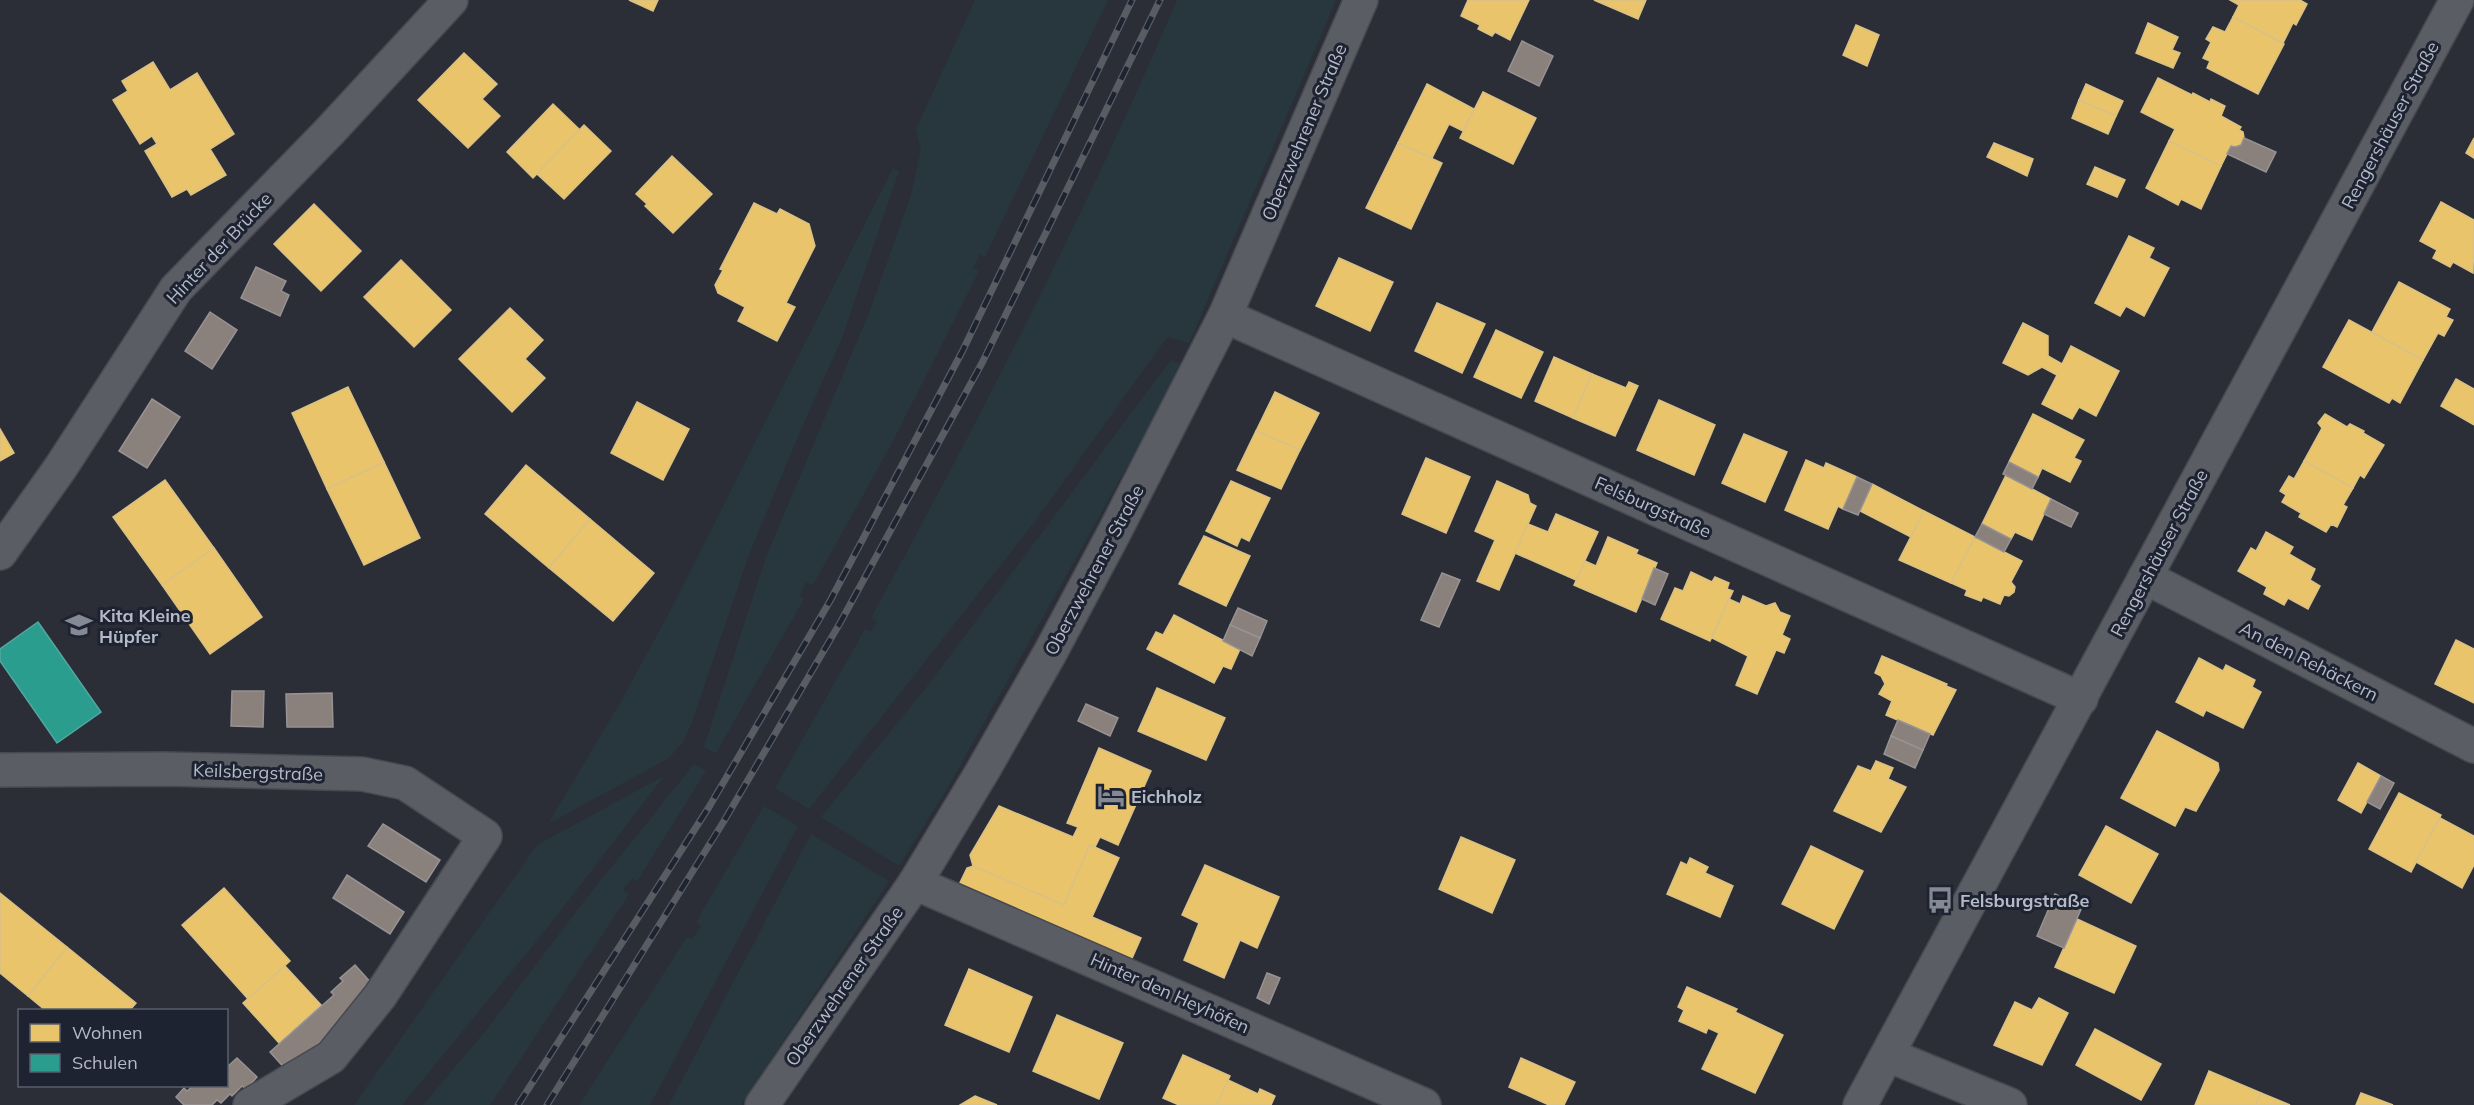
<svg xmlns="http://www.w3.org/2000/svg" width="2474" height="1105" viewBox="0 0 2474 1105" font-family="Mulish,sans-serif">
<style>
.green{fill:#28373d}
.homes{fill:#e9c46a;stroke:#d9c186;stroke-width:1.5}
.schools{fill:#2a9d8f;stroke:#54a6a0;stroke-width:1.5}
.industry{fill:#8a817c;stroke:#979293;stroke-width:1.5}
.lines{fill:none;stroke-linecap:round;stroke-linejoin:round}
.minor-casing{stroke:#464950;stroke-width:36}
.minor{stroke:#5b5d65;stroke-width:33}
.rail-casing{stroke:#595c63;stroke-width:7}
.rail{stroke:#1e2332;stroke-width:4.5;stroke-dasharray:14;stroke-linecap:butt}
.labels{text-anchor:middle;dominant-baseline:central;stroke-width:6;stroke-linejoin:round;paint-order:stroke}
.street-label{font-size:18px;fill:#b5bac8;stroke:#1e2332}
.poi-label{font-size:18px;font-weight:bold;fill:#b5bac8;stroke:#1e2332;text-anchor:start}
</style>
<rect width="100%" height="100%" fill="#2b2e37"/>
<g class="green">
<path d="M975,0H1108L985,257L980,254L973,268L979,271L892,443L813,585L807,582L799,595L804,599L716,753L704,747L766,557L869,313L911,195L921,149L916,129Z"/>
<path d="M1177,0H1336L1189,343L1167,337L1036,520L809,809L775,788L865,629L871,632L877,621L871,618C981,416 1087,211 1177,0Z"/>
<path d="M893,168L899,171L842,338L799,434L750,552L690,727L683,742L669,758L548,824L620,703L676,600Z"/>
<path d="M1171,360L1180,363L1153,420L948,787L899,866L821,817L932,680Z"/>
<path d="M694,764L706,771L637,881L632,878L623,890L629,894L490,1105H423L488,1028L585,900Z"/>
<path d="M664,776L548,927L402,1105H354L537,845Z"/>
<path d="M764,806L798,826L650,1105H579L687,937L692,939L701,926L696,922Z"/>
<path d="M811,834L889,881L741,1105H669Z"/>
</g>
<g class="homes">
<path d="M629,0H658L653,11Z"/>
<path d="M1468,0H1529L1510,40L1495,32L1492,36L1478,29L1480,25L1461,16Z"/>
<path d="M1594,0H1646L1638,19Z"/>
<path d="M2230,0H2300L2307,4L2296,25L2293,23L2283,43L2233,17L2239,5Z"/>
<path d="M2233,17L2284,44L2258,94L2207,68L2210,61L2203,58L2211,42L2206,39L2213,27L2225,32Z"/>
<path d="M2148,23L2178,37L2172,50L2180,53L2173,68L2136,53Z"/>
<path d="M1856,25L1879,35L1867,66L1843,55Z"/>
<path d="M464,53L497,84L482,99L500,116L468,148L418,100Z"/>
<path d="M153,62L170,90L197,73L234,134L210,149L226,175L191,195L187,189L172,197L145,151L157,144L152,136L140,144L113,100L128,91L122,81Z"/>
<path d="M2158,78L2192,95L2193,93L2210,102L2211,99L2225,106L2221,116L2241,127L2239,130L2243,132L2244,138L2241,145L2235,147L2231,146L2221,166L2169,141L2175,129L2141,112Z"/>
<path d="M1427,84L1474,109L1463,131L1449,124L1432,158L1398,143Z"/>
<path d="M2086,84L2123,101L2116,116L2079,100Z"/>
<path d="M1483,92L1536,118L1513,164L1460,138Z"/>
<path d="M2079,100L2116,116L2108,134L2072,118Z"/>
<path d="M553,104L580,130L533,178L507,152Z"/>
<path d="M584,125L611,151L564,199L537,174Z"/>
<path d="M2474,138V158L2466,153Z"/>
<path d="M2169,141L2221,166L2201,209L2181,199L2178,205L2146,188Z"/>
<path d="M1398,143L1442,163L1411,229L1366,208Z"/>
<path d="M1994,143L2033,159L2027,176L1987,157Z"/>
<path d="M672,156L712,194L673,233L645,206L647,204L636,194Z"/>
<path d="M2095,167L2125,180L2117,197L2087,184Z"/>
<path d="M2441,202L2474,220L2473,273L2453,262L2450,267L2433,258L2437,250L2420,241Z"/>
<path d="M754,203L777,214L780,209L809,224L815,246L786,303L795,307L777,341L738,321L745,307L718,293L715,285L723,270L720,269Z"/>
<path d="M314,204L361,251L321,291L274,244Z"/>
<path d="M2129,236L2154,248L2149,258L2169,268L2144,316L2126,306L2120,316L2095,303Z"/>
<path d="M1339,258L1393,282L1370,331L1316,306Z"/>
<path d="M401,260L451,310L414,347L364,297Z"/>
<path d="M2399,282L2450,309L2446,317L2453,320L2444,336L2438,333L2423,360L2372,332Z"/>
<path d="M1437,303L1485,324L1462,373L1415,351Z"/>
<path d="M510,308L543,340L525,359L545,378L512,412L459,359Z"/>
<path d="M2349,320L2423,360L2400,403L2392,398L2389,403L2323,367Z"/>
<path d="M2023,323L2048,336V356L2062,364L2071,346L2119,371L2096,416L2079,407L2072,419L2042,404L2057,375L2042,367L2028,375L2003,363Z"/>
<path d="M1496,330L1543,352L1521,398L1474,377Z"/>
<path d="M1554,357L1592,374L1573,418L1535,401Z"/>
<path d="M1592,374L1626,388L1629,382L1638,386L1615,436L1573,418Z"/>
<path d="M2456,379L2474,389V425L2441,406Z"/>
<path d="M348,387L384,462L327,489L292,413Z"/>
<path d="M1275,392L1319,413L1300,450L1256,431Z"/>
<path d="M1659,400L1715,425L1694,475L1637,450Z"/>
<path d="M637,402L689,429L663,480L611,453Z"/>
<path d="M2033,414L2084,440L2074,458L2081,461L2070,482L2042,468L2038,477L2009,462Z"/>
<path d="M2325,414L2347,427L2350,424L2364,431L2363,433L2384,445L2364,478L2360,475L2353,488L2304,461L2322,428L2318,423Z"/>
<path d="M0,429L14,453L0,461Z"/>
<path d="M1256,431L1300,450L1281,489L1237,470Z"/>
<path d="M1744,434L1787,452L1765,502L1722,483Z"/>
<path d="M1426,458L1470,477L1446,533L1402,514Z"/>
<path d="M1806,460L1824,468L1826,463L1857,477L1843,509L1838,506L1828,529L1785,510Z"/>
<path d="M2304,461L2353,488L2343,505L2347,507L2337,527L2331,524L2326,532L2299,517L2301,513L2282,502L2286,495L2280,491L2289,476L2294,479Z"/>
<path d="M384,462L420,538L364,565L327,489Z"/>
<path d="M526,465L590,519L549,568L485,514Z"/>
<path d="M2006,475L2051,499L2032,540L2015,532L2011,539L1982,524Z"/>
<path d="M165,480L214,548L162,585L113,517Z"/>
<path d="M1231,481L1270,498L1249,541L1241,537L1237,546L1206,531Z"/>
<path d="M1497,481L1528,495L1530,503L1536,506L1499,590L1477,581L1495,540L1475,531Z"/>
<path d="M1872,484L1924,511L1911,537L1860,511Z"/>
<path d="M1924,511L1975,537L1951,583L1899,560Z"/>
<path d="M1556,514L1598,532L1576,580L1515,553L1528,524L1548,532Z"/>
<path d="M590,519L654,573L613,621L549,568Z"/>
<path d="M2266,532L2293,547L2289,554L2315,569L2310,580L2320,586L2308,609L2288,598L2284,605L2264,594L2267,587L2238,571L2251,548L2256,551Z"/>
<path d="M1204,536L1250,556L1226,606L1179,584Z"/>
<path d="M1608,537L1638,550L1636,554L1657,563L1636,612L1574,585L1585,561L1596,566Z"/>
<path d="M1975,537L2022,561L2011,582L2015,587L2014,592L2009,596L2004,595L2000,604L1983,597L1981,601L1965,595L1967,590L1951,583Z"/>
<path d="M214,548L262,617L210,654L162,585Z"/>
<path d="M1691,572L1712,582L1715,577L1729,583L1727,589L1733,591L1710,641L1661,619L1675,588L1683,591Z"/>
<path d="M1743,596L1766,606L1775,603L1780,612L1790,616L1782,635L1790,639L1784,653L1776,650L1757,694L1736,685L1748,656L1712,638L1729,599L1740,604Z"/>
<path d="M1174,615L1240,649L1231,669L1223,666L1214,683L1147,649L1156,632L1163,635Z"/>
<path d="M2456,640L2474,649V703L2435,684Z"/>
<path d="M1882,656L1947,684L1946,686L1956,690L1933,735L1886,715L1892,701L1879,694L1885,684L1881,676L1875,673Z"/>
<path d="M2199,658L2223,671L2226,665L2255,680L2252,687L2261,692L2243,728L2206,710L2203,716L2176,702Z"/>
<path d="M1157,688L1225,718L1206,760L1138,731Z"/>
<path d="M2157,731L2218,763L2219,770L2196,811L2185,807L2175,826L2121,798Z"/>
<path d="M1099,748L1151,771L1118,845L1100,837L1095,847L1090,845L1064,905L973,866L970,855L999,806L1073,837L1078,827L1067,823Z"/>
<path d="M1876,761L1893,768L1888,779L1906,787L1881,832L1834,811L1858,766L1871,771Z"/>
<path d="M2358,763L2381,776L2361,813L2338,800Z"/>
<path d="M2399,793L2441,815L2411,872L2369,849Z"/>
<path d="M2440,818L2474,836V865L2462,888L2416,862Z"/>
<path d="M2106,826L2158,854L2131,903L2079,875Z"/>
<path d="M1461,837L1515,860L1492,913L1439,889Z"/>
<path d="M1090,845L1119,858L1092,917L1141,938L1129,965L957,889L967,868L973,866L1064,905Z"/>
<path d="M1811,846L1863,871L1834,929L1782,904Z"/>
<path d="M1690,858L1708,867L1705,873L1733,886L1720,917L1667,894L1681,862L1687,865Z"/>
<path d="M1205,865L1279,897L1257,948L1240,940L1224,978L1184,960L1199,923L1182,915Z"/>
<path d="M224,888L290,961L248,999L182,925Z"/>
<path d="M0,893L67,947L28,996L0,973Z"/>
<path d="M2077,919L2136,946L2114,993L2055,967Z"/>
<path d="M67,947L136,1003L130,1010H45L28,996Z"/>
<path d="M285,966L321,1005L279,1043L243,1003Z"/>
<path d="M969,969L1032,997L1009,1052L945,1025Z"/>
<path d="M1687,987L1737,1009L1735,1012L1783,1035L1755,1093L1702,1069L1719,1033L1708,1028L1706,1033L1679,1021L1684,1010L1678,1007Z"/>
<path d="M2039,998L2068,1013L2042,1065L1994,1045L2015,1002L2032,1010Z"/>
<path d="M1057,1015L1123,1043L1099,1099L1033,1071Z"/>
<path d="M2095,1029L2161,1064L2141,1100L2076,1065Z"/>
<path d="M1183,1055L1230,1076L1217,1105H1179L1163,1098Z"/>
<path d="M1521,1058L1575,1082L1564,1105H1549L1509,1087Z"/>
<path d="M2209,1071L2261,1093L2256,1105H2195Z"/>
<path d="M1228,1080L1258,1094L1260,1089L1275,1096L1271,1105H1217Z"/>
<path d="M2261,1093L2290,1105H2256Z"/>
<path d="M2361,1093L2393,1105H2356Z"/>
<path d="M975,1096L997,1105H960Z"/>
</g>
<path class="schools" d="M38,622L101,712L57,743L0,661V649Z"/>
<g class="industry">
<path d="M1522,41L1553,56L1539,86L1508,71Z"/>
<path d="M2244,138L2276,152L2266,172L2227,154L2231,146L2235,147L2241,145Z"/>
<path d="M256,267L286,281L281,291L289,295L280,316L241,298Z"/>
<path d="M210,312L237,330L212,369L185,351Z"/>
<path d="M152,399L180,417L147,468L119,451Z"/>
<path d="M2009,462L2038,477L2032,489L2003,474Z"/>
<path d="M1857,477L1872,484L1858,515L1843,509Z"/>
<path d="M2051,499L2078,513L2071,527L2044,514Z"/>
<path d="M1982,524L2011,539L2004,552L1975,537Z"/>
<path d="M1654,568L1668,574L1655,605L1642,599Z"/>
<path d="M1442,573L1460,580L1439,627L1421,620Z"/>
<path d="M1238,608L1267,621L1260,638L1230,625Z"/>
<path d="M1230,625L1260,638L1252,656L1223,641Z"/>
<path d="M232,691H264L263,727L231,726Z"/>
<path d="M332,693L333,727H287L286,694Z"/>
<path d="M1086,704L1118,718L1110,736L1078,721Z"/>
<path d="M1898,720L1930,734L1923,750L1891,736Z"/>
<path d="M1891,736L1923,750L1915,768L1884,754Z"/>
<path d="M2381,776L2394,783L2380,809L2367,802Z"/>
<path d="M383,824L440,860L426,882L368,846Z"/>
<path d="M347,875L404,912L390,934L333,898Z"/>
<path d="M2055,894L2082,907L2064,948L2037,936Z"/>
<path d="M355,965L374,986L355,1014L289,1073L270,1052L334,995L331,992L343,981L340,978Z"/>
<path d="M1267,973L1280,978L1269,1004L1257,998Z"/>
<path d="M237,1058L257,1077L246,1089L242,1086L232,1096L230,1094L221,1103L217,1100L212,1105H184L176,1097L184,1088L187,1091L193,1086H226V1068Z"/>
</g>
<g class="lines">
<defs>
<g id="minor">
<path d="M1225,316L2081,699"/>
<path d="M0,553L61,467L176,289L329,132L451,0"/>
<path d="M2145,577L2474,746"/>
<path d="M0,770L166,769L362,774L405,783L485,836L380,996L331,1057L250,1105"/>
<path d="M915,883L1424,1105"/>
<path d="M1888,1055L2010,1105"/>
<path d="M762,1105L915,883L982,772L1050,653L1114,533L1225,316L1361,0"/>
<path d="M1860,1105L2457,0"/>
</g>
</defs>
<use href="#minor" class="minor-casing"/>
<use href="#minor" class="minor"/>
<defs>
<g id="rail">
<path d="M518,1105L709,807L830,601L962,352L1132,0"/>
<path d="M547,1105L724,821L840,623L982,363L1160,0"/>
</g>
</defs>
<use href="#rail" class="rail-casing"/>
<use href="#rail" class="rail"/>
</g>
<defs>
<symbol id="school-bare" viewBox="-9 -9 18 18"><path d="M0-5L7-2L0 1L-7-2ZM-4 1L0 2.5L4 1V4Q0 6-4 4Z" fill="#858995" stroke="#1e2332" stroke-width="2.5" paint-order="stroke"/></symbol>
<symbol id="hotel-bare" viewBox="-9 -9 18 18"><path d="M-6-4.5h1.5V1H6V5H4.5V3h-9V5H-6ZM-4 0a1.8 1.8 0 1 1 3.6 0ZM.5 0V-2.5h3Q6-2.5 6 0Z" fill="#858995" stroke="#1e2332" stroke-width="2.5" paint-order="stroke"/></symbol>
<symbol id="bus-bare" viewBox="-9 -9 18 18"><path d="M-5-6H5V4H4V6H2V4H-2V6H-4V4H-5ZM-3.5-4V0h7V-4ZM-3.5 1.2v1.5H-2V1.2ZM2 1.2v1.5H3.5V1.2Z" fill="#858995" stroke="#1e2332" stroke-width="2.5" paint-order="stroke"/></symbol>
</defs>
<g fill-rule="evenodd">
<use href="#school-bare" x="60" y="606" width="38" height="38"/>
<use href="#hotel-bare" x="1092" y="777" width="38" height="38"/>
<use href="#bus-bare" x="1921" y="881" width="38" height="38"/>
</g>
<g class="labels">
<g class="street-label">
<text transform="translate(2390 125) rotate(-62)">Rengershäuser Straße</text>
<text transform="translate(1304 132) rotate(-67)">Oberzwehrener Straße</text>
<text transform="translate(219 248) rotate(-47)">Hinter der Brücke</text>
<text transform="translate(1653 507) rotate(24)">Felsburgstraße</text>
<text transform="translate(2159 553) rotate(-62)">Rengershäuser Straße</text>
<text transform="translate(1094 570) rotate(-62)">Oberzwehrener Straße</text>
<text transform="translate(2309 661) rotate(27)">An den Rehäckern</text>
<text transform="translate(258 772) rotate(2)">Keilsbergstraße</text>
<text transform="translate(844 986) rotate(-55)">Oberzwehrener Straße</text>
<text transform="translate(1170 993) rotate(24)">Hinter den Heyhöfen</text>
</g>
<g class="poi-label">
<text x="99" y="615">Kita Kleine<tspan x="99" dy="21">Hüpfer</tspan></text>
<text x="1131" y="796">Eichholz</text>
<text x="1960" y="900">Felsburgstraße</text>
</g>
</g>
<rect x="18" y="1009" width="210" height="78" fill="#1e2332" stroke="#5a5f6e" stroke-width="1.5"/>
<rect x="30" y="1024" width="30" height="18" fill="#e9c46a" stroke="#5a5f6e" stroke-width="1.5"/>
<text x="72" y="1039" font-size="18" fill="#b5bac8">Wohnen</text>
<rect x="30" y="1054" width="30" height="18" fill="#2a9d8f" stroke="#5a5f6e" stroke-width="1.5"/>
<text x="72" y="1069" font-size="18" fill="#b5bac8">Schulen</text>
</svg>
